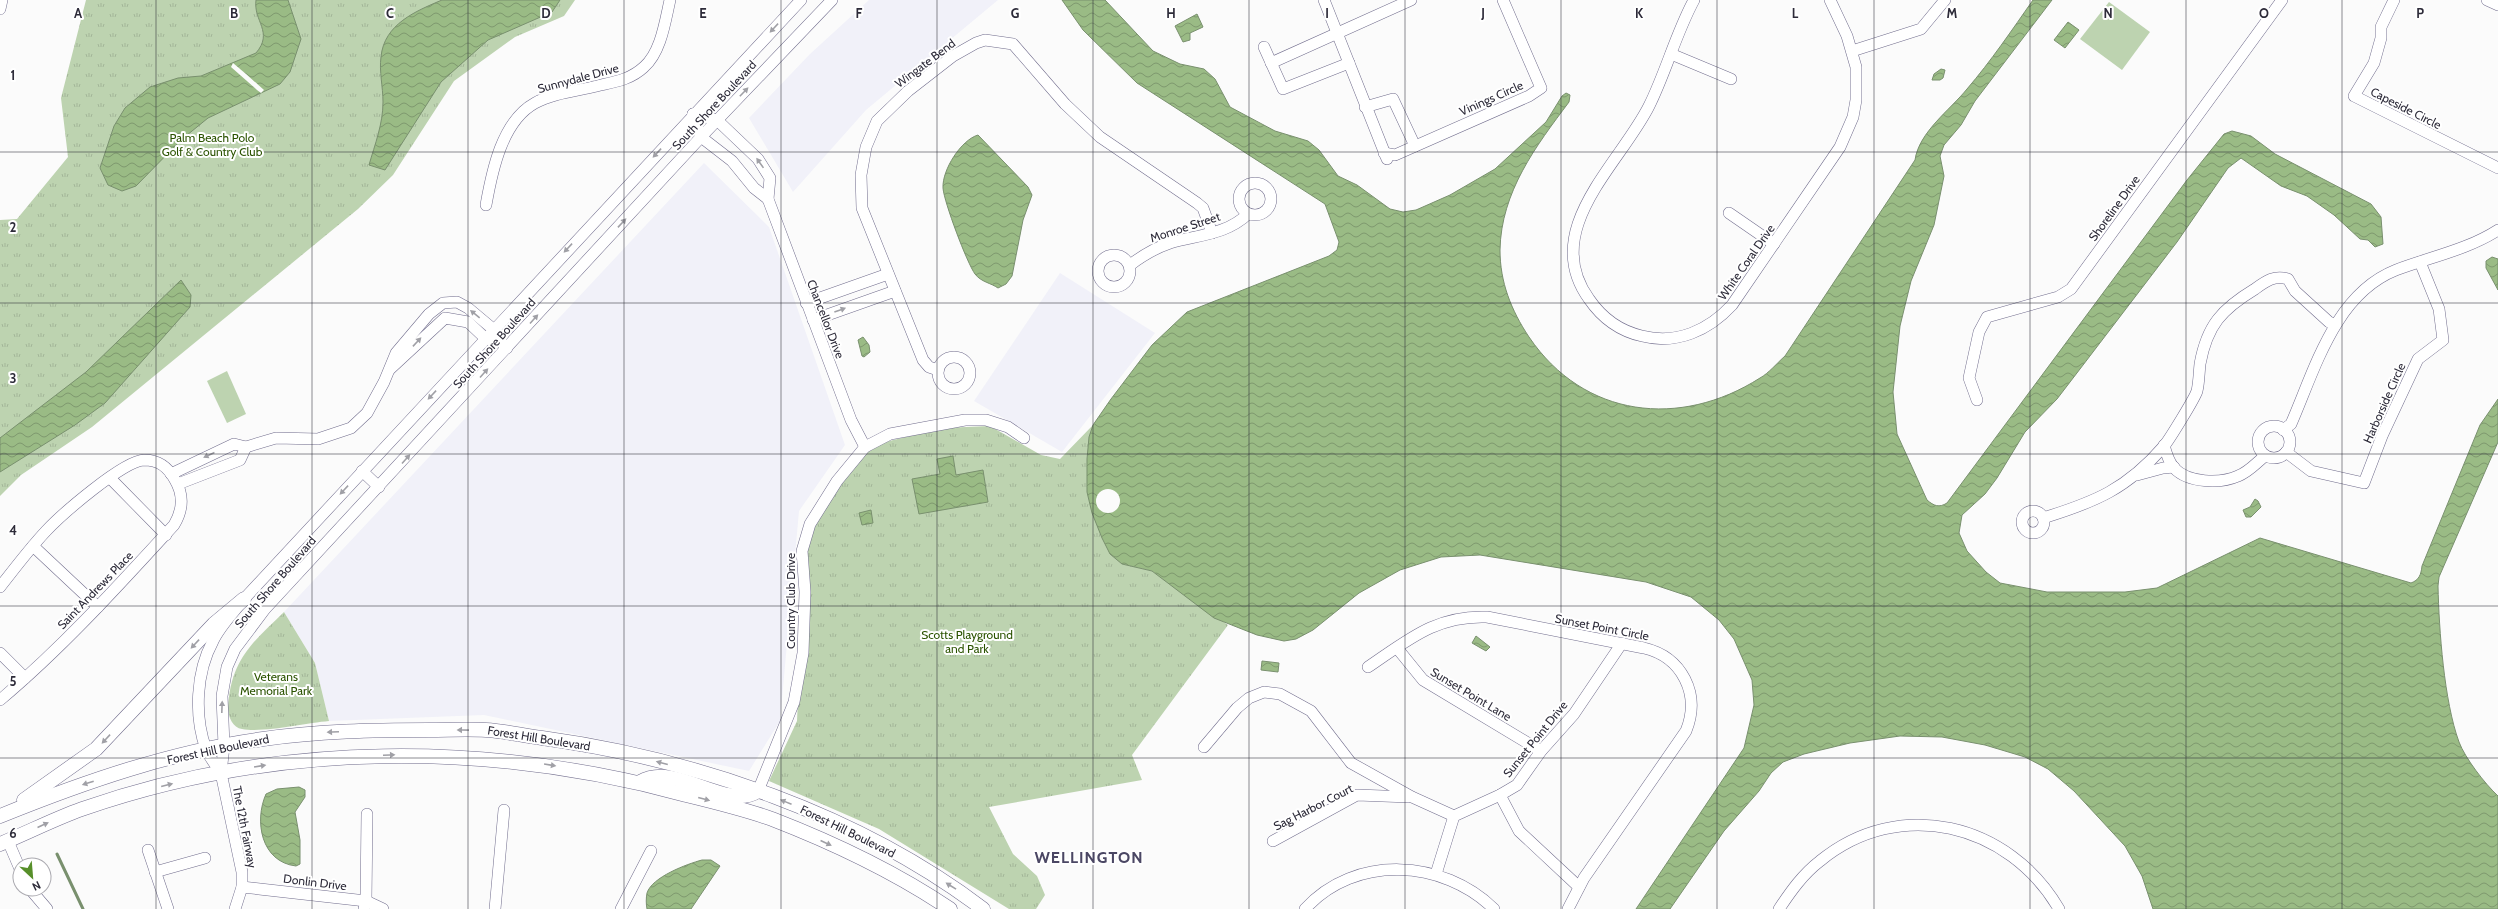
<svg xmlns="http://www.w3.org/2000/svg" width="2498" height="909" viewBox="0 0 2498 909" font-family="Cabin,sans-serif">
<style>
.built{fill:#f1f1f9}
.park{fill:url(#park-tufts)}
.garden{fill:#bdd3b0}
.water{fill:url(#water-waves);stroke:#79906e}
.pier{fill:#fbfbfb}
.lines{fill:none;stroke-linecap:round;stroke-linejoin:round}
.stream{stroke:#79906e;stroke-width:3}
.minor-casing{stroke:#716d8d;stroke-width:12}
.major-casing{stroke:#716d8d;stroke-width:15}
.minor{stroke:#fff;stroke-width:11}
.major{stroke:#fff;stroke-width:14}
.oneway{fill:#a0a0a6}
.grid{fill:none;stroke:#2d2b39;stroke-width:1;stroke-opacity:0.55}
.labels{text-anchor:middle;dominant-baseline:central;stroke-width:4;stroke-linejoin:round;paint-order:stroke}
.street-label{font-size:12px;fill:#2d2b39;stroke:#fff}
.park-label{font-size:12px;fill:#2b5301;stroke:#fff}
.district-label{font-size:16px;font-weight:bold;letter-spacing:1px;fill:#4b4764;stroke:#fff}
.grid-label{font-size:13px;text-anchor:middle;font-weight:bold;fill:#2d2b39;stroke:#fff;stroke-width:4;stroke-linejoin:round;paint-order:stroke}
</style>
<defs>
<pattern id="park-tufts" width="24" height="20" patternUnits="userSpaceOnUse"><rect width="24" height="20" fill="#bdd3b0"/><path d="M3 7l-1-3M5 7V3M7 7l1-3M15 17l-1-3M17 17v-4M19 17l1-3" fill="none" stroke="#a3b598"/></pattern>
<pattern id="water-waves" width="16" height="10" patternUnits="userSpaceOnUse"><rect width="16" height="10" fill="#9abb85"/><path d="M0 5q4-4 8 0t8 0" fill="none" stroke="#7e986e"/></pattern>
</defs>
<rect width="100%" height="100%" fill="#fbfbfb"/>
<g class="built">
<path d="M869,0H998L866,110L793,192L749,118L810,54Z"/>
<path d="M704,163L769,227L845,445L799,511L780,721L749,771L484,715L329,721L315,663L284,612Z"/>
<path d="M1060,273L1155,333L1062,452L974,401Z"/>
</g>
<g class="park">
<path d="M86,0H575L564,16L515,37L454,81L393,175L358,209L92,427L21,475L0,496V220L17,219L68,157L61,98Z"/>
<path d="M1093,425L1087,459L1122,564L1152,571L1228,625L1132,755L1142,780L989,807L1013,854L1037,876L1045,895L1036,909H1009L879,829L769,781L797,721L805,531L865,447L942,428L990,426L1041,455L1060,459Z"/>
<path d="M284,612L315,663L329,721C306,723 264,733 242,729C233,728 228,717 228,708C231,660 251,644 284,612Z"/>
</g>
<g class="garden">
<path d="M2109,2L2150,32L2122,70L2080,39Z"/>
<path d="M227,371L246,414L227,423L207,381Z"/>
</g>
<g class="water">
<path d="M256,0H288L301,39L290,72L280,84L208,118L181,140L136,186L122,191L108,185L100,168L114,126L125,108L150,87L178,78L201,76L256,53C274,32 253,21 256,0Z"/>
<path d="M442,0H560L552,12L488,40L441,82L385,170L369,165C375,144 383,124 383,102C383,87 379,71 381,57C384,24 416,11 442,0Z"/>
<path d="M1062,0H1105L1153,51L1180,64L1204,69L1215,79L1230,107L1275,131L1308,141L1319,150L1338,176L1357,185L1390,209L1403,212L1416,210L1450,195L1495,169L1546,122L1562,96L1566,93L1570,95L1569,102C1536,146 1501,192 1500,250C1500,282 1511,310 1529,337C1584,418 1680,429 1760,378C1769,373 1777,363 1785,356L1915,160C1919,132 1950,110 1967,89C1991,61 2012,30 2033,0H2052L1975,101L1961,125L1944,145L1940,156L1944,176L1934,225L1911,281L1900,326L1893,392L1897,434L1927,500C1934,506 1939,508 1947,503L2187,180L2224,134L2232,131L2251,136L2275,154L2371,204L2381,217L2383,244L2375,247L2368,240L2360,239L2334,215L2307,196L2281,186L2241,158L2228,168L2177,242L2080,369L2057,399L2025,432L1997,478L1985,494L1962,515L1959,533L1967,551L1986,572L2000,583L2047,592H2125L2157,588L2260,538L2411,583C2419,580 2421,575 2422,566L2480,425L2498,399V442L2439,577L2438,586C2439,630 2444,701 2459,742C2465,758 2485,784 2498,796V909H2153L2142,876L2125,846L2074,791L2048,769L2025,757L1985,745L1942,737L1900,736L1850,743L1804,754L1783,762L1771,773L1759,791L1724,831L1670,909H1636L1744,748L1754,705L1752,680L1734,639L1719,620L1691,597L1646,582L1480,555L1441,557L1400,570L1359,593L1313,630L1296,639L1284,641L1257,635L1214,618L1152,571L1122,564L1110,554L1102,538L1092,513L1087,492V459L1089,437L1093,425L1111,399L1152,345L1187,312L1329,256L1337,250L1339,242L1325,204L1137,83L1083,30Z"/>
<path d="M1197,14L1203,27L1190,33V40L1183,42L1175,26Z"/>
<path d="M2068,22L2079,30L2065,48L2054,40Z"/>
<path d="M1941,69L1945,70L1943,78L1940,80H1932L1934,74Z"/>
<path d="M978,135L1028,187L1032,195L1023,220L1012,276L1006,284L998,288C991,283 981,282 975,274C967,263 944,202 943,188C942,170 961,140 978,135Z"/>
<path d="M2492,257L2498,259V290L2486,268V261Z"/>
<path d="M181,280L191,295L190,307L105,403L75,425L0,472V438L86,372Z"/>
<path d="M863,337L869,345L870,352L864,357L862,356L858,340Z"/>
<path d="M953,456L956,475L983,470L988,502L919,514L912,479L940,474L937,459Z"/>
<path d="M2255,499L2258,501L2261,507L2251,517H2246L2243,510L2250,507Z"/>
<path d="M871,510L873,523L862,525L859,513Z"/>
<path d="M1476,636L1490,647L1486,651L1472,643Z"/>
<path d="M1262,661L1279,663L1278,672L1261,670Z"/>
<path d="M299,787L305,790V797L295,812L300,840V864L296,866C261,862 254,821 266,794L277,789Z"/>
<path d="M702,860H711L720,866L691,909H647C646,904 646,898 647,893C652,877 687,864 702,860Z"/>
</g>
<g class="pier">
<path d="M233,63L246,74L264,90L261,93L257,90L231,67Z"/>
<circle cx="1108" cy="501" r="12"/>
</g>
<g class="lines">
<path class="stream" d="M57,854L83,909"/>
<defs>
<g id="minor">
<path d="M1324,0L1387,159"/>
<path d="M1694,0C1676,33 1666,72 1649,106C1620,164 1539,230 1589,299C1602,318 1620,331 1642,336C1677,345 1709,330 1732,305L1840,147L1853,117L1856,100V67L1847,36L1830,0"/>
<path d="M2394,0L2381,27V38L2374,63L2354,96L2498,168"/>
<path d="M2487,0L2498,5"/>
<path d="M0,9L2,0"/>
<path d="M1264,47L1283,89L1349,63"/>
<path d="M1852,51L1921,29L1945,0"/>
<path d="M1671,54L1731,79"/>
<path d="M1271,63L1411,0"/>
<path d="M1365,107L1393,99L1415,146"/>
<path d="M693,114L717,120L758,159L770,178L768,199L851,420L865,447"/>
<path d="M693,114L701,137L732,161L754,188L768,199"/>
<path d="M1384,153L1395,155L1529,96L1541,88L1503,0"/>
<circle cx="1255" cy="199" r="16"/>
<path d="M486,205C492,171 502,121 535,103C553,93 577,91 597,86C614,82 630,80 644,67C661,52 665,22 670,0"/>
<path d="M1729,213L1774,244"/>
<circle cx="1114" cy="271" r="16"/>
<path d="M1130,265C1142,256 1155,248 1170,243C1197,235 1226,235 1248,214"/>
<path d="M806,303L888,274"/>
<path d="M813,320L895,291"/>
<circle cx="954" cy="373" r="16"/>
<path d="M390,369L445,318L468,322L485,338L491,340"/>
<path d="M938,370L929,367L923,360L862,208L861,175L866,147L877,121L908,91L953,56L976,43L985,40L1013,44L1065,104L1100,137L1197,203L1203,208L1212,233"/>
<path d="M1977,400L1969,378L1979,332L1987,317L2058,297L2071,289L2282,0"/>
<circle cx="2274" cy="442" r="16"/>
<path d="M2283,430L2291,424C2315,369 2335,294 2396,270C2430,257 2467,250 2498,230"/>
<path d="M2164,445C2166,453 2169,462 2174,468C2188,483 2220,484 2238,476C2249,472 2256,463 2265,456"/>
<path d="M2286,452L2311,471L2364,483L2382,436L2418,359L2443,340L2439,309L2420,262"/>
<path d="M362,471L379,487"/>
<path d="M171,474L234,444L246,447L276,438L318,439L351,428L367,413L384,382L396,353L429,314L443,303L457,302L468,308L493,329L501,342L507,348"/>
<path d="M2137,475L2163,468L2174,467"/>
<path d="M110,478L166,535"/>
<path d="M178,484L240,460L246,447"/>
<circle cx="2033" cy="522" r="11"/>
<path d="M2043,518C2095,502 2127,489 2164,446C2169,440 2195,398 2197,391C2199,383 2199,373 2200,364C2207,325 2222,309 2255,289C2266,281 2274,275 2288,279L2295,291L2329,322L2335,325"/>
<path d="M33,546L98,607"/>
<path d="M0,587C15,568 30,548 46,531C62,514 123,461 144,460C159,460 168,467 175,480C184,495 183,510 174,525C119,585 63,647 0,700"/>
<path d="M1397,648L1423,680L1541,751"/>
<path d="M0,653L25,678"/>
<path d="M1368,667C1408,640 1436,615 1487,617L1644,648C1682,657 1701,694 1686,731L1584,878L1568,909"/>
<path d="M1204,747L1237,708L1249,698L1264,692L1280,694L1311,711L1351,763L1412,797L1454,816"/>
<path d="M221,773C216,765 209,757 206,749C194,716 196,672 213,641C220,626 234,612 244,599L801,0"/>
<path d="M758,791L794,702L803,653L805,592L802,551L810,524L837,481L865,447L890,434L965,420H986L1008,427L1024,438"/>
<path d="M1500,795L1519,831L1579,887"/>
<path d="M8,841L20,869"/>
<path d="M1273,841L1357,795L1409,797"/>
<path d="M148,850L168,909"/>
<path d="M155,872L205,858"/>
<path d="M1436,874L1454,816L1500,795L1517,785L1541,751L1574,714L1622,643"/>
<path d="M242,887L366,901L383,909"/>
<path d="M30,889L47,909"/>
<path d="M235,909L242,887V872L221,773L224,746L222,696L227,667L235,649L265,609L701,137L832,0"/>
<path d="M364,909L366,901L367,814"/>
<path d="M495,909L504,810"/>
<path d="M621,909L651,851"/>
<path d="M1305,909C1355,854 1443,859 1494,909"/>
<path d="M1779,909C1791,891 1803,874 1820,861C1899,796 2009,823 2059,909"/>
</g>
<g id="major">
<path d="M640,782C677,761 725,812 758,791"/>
<path d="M24,800L96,749L214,624L244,599"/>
<path d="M0,816C84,782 173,751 263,739C318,731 374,730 429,730C448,730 467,729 486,730C505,731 524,736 542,738C695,759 859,815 983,909"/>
<path d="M0,844C27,833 54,819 82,809C278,741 488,741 686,795C715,802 744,809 772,819C834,843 895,872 950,909"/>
</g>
</defs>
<use href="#minor" class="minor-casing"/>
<use href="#major" class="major-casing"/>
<use href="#minor" class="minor"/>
<use href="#major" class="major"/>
</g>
<defs><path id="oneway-solid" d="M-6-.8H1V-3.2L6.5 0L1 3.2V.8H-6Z"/></defs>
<g class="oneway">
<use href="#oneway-solid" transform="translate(774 28) rotate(133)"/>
<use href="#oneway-solid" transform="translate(744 92) rotate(-46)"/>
<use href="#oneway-solid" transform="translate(657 153) rotate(133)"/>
<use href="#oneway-solid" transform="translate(760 163) rotate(-125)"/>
<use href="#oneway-solid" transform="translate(622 223) rotate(-47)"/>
<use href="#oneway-solid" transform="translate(568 248) rotate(133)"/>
<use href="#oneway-solid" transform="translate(840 310) rotate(-20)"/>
<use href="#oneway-solid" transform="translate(475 314) rotate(-141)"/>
<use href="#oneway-solid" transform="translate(534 319) rotate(-48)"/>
<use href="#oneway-solid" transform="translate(417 342) rotate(-47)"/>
<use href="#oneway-solid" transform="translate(484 373) rotate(-48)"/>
<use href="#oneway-solid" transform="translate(432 395) rotate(133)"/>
<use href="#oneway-solid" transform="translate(209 455) rotate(155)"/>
<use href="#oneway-solid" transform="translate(406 459) rotate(-48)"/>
<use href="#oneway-solid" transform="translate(344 490) rotate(133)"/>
<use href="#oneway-solid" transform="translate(195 644) rotate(133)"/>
<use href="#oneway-solid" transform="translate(222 707) rotate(-88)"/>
<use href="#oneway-solid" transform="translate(463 730) rotate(-179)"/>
<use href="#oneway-solid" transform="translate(333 732) rotate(177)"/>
<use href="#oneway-solid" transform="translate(106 739) rotate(133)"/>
<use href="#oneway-solid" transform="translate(389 755) rotate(-2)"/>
<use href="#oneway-solid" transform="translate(662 763) rotate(-165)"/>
<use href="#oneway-solid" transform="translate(550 765) rotate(9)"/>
<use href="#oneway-solid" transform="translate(260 766) rotate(-9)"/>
<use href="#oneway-solid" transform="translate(88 783) rotate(162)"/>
<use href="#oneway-solid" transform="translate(167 785) rotate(-14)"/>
<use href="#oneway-solid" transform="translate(704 799) rotate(15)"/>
<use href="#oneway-solid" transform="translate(786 802) rotate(-158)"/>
<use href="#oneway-solid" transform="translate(43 825) rotate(-24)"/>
<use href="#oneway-solid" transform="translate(826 843) rotate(25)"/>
<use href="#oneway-solid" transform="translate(951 886) rotate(-148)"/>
</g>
<path class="grid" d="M156,0V909M312,0V909M468,0V909M624,0V909M781,0V909M937,0V909M1093,0V909M1249,0V909M1405,0V909M1561,0V909M1717,0V909M1874,0V909M2030,0V909M2186,0V909M2342,0V909M0,152H2498M0,303H2498M0,454H2498M0,606H2498M0,758H2498"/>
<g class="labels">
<g class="street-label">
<text transform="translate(925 63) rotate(-37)">Wingate Bend</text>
<text transform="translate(578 78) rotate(-15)">Sunnydale Drive</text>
<text transform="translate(1491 98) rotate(-24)">Vinings Circle</text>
<text transform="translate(714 105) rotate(-47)">South Shore Boulevard</text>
<text transform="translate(2406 108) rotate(27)">Capeside Circle</text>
<text transform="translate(2114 208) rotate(-54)">Shoreline Drive</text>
<text transform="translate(1185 227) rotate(-18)">Monroe Street</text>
<text transform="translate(1746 262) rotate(-55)">White Coral Drive</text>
<text transform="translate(826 319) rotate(69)">Chancellor Drive</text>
<text transform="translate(494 343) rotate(-48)">South Shore Boulevard</text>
<text transform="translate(2384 403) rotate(-66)">Harborside Circle</text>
<text transform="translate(275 582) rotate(-49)">South Shore Boulevard</text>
<text transform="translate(95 590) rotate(-46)">Saint Andrews Place</text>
<text transform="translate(790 601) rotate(-90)">Country Club Drive</text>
<text transform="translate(1602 627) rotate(11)">Sunset Point Circle</text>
<text transform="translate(1471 694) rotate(31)">Sunset Point Lane</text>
<text transform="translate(539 738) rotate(9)">Forest Hill Boulevard</text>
<text transform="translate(1535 739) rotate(-51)">Sunset Point Drive</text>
<text transform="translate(218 749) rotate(-12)">Forest Hill Boulevard</text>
<text transform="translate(1313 807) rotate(-27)">Sag Harbor Court</text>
<text transform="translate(245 827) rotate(79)">The 12th Fairway</text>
<text transform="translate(848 831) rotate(26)">Forest Hill Boulevard</text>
<text transform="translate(315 882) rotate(7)">Donlin Drive</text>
</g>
<g class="park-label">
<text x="212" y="137">Palm Beach Polo<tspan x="212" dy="14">Golf &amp; Country Club</tspan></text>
<text x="967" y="634">Scotts Playground<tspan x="967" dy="14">and Park</tspan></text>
<text x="276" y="676">Veterans<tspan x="276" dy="14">Memorial Park</tspan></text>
</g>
<g class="district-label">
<text x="1089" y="857">WELLINGTON</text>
</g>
</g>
<g class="grid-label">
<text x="78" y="18">A</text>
<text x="234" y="18">B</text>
<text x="390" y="18">C</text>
<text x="546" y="18">D</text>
<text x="703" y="18">E</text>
<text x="859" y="18">F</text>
<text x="1015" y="18">G</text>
<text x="1171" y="18">H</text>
<text x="1327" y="18">I</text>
<text x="1483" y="18">J</text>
<text x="1639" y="18">K</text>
<text x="1795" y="18">L</text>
<text x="1952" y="18">M</text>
<text x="2108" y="18">N</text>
<text x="2264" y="18">O</text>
<text x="2420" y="18">P</text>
<text x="13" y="80">1</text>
<text x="13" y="232">2</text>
<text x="13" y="383">3</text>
<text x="13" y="535">4</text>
<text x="13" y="686">5</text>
<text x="13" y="838">6</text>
</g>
<g transform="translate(32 877) rotate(154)"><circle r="19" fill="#ffffff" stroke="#abaab0"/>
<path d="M0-3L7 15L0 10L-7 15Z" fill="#578f2a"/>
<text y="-6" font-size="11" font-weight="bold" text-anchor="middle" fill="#2d2b39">N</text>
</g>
</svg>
